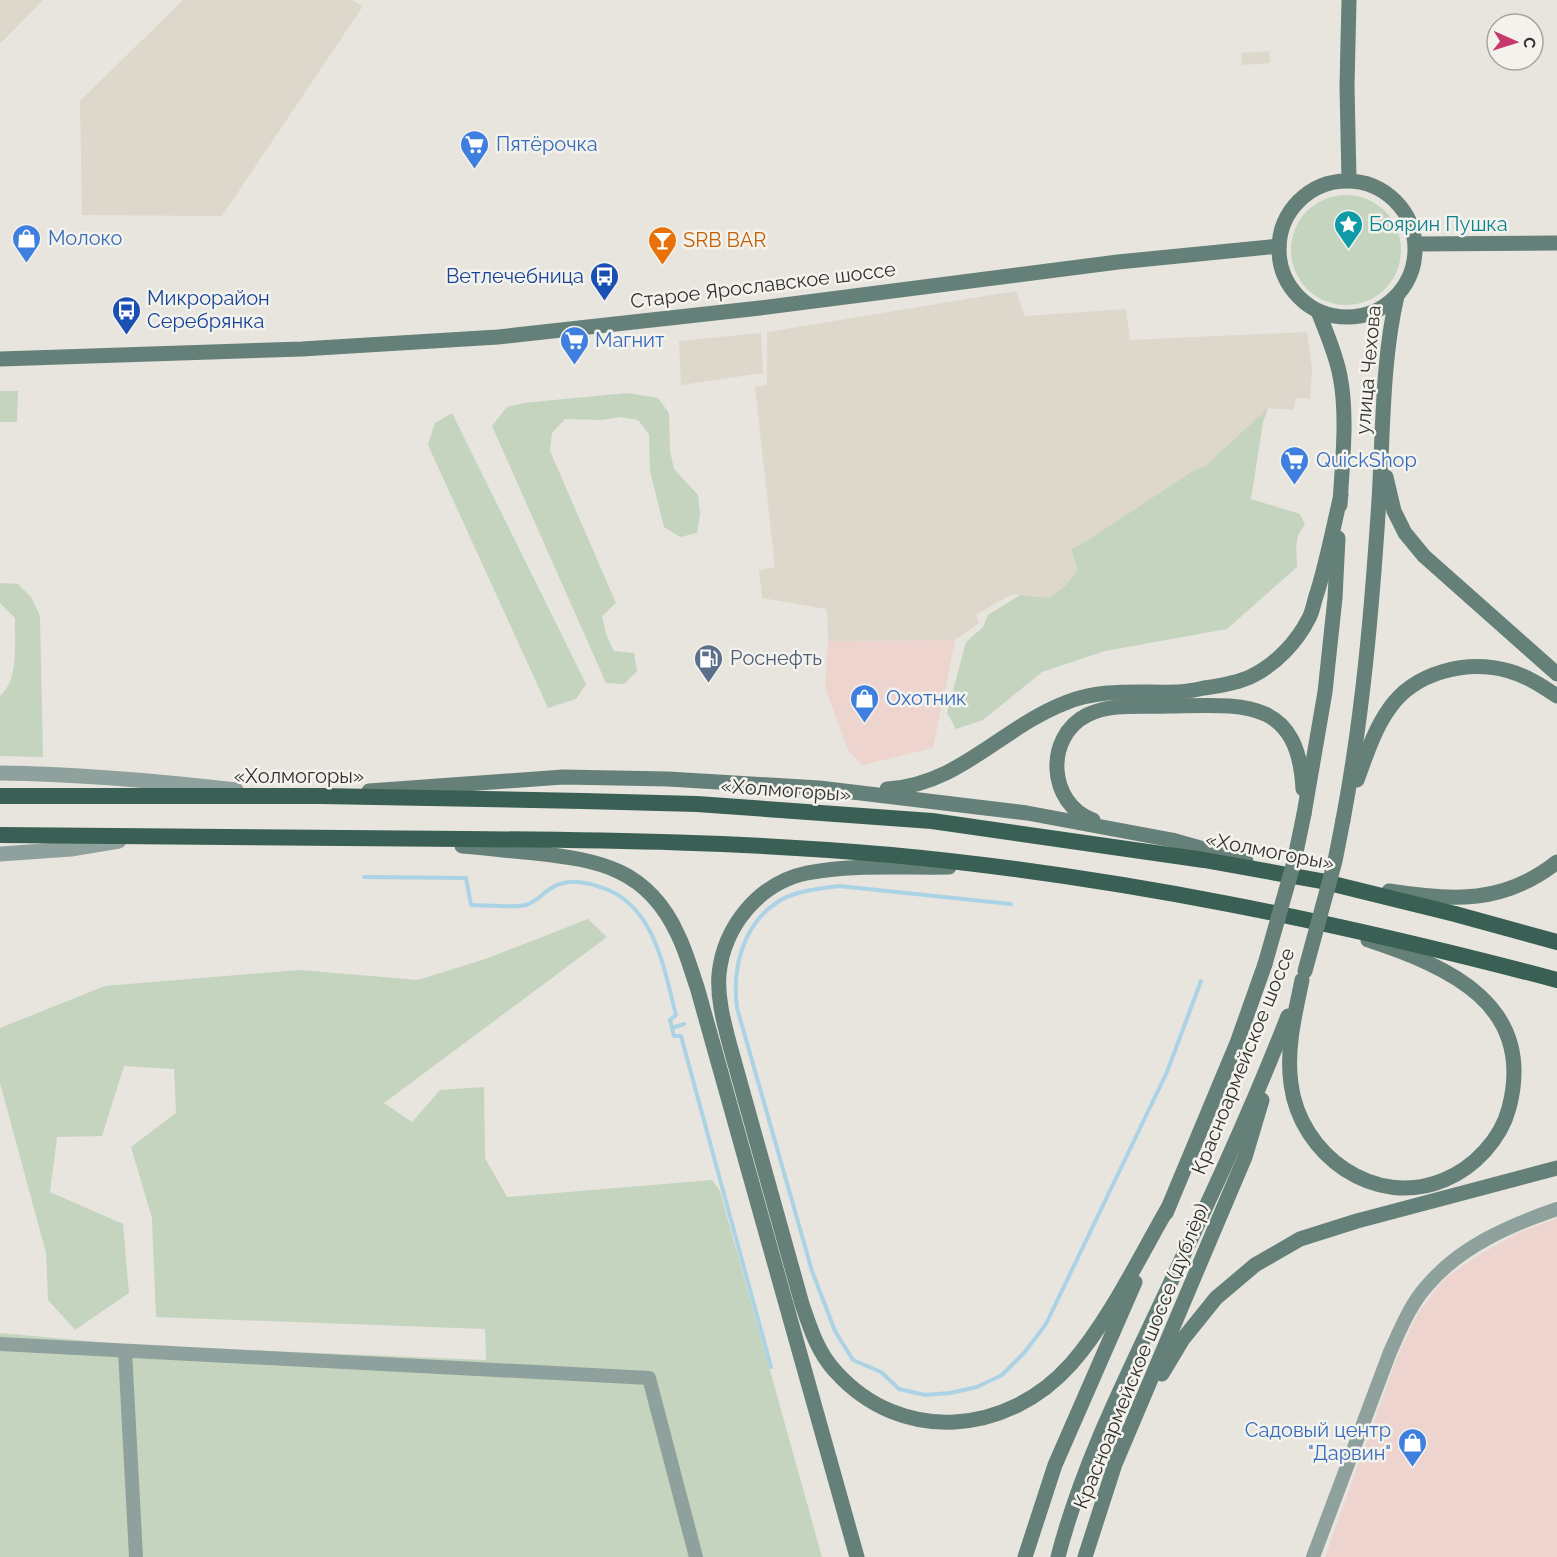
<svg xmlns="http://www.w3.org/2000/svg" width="1557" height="1557" viewBox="0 0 1557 1557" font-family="Raleway,sans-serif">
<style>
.commercial{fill:#eed4ce}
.built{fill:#ddd8cb}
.green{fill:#c4d4be}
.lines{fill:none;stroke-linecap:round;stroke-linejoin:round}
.stream{stroke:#abd3e5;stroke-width:4}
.minor{stroke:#8fa19c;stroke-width:14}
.tertiary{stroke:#8fa19c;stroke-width:15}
.secondary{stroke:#658078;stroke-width:15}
.trunk{stroke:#3a5f54;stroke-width:16}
.secondary-bridge{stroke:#658078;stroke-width:15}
.labels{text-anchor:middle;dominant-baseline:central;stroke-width:5;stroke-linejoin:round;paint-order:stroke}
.shop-label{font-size:20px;fill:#366cbe;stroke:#f4f2ec;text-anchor:start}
.culture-label{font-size:20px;fill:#0d838f;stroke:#f4f2ec;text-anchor:start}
.food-label{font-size:20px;fill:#c56008;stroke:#f4f2ec;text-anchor:start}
.transit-label{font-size:20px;fill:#164399;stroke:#f4f2ec;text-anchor:end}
.street-label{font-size:20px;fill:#32312f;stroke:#f4f2ec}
.service-label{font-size:20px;fill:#4e5e75;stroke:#f4f2ec;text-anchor:start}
</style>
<rect width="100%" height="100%" fill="#e7e5de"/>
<g class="commercial">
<path d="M955,640L933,748L862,765L848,750L825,687L828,641Z"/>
<path d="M1557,1218V1557H1325L1397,1357L1418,1313L1445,1278L1479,1255L1518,1233Z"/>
</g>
<g class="built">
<path d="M0,0H43L0,44Z"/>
<path d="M183,0H352L363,6L222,216L82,215L80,101Z"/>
<path d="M1269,51L1270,63L1242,65L1241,53Z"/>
<path d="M1016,291L1025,316L1126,309L1130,340L1307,332L1312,368L1310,399L1296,398L1294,410L1268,408L1205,466L1191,472L1085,542L1071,549L1078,570L1066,585L1049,598L1012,594L976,615L979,623L955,640L828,641L827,609L762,598L759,570L775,567L755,387L767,385V332Z"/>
<path d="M761,333L763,373L681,385L679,341Z"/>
</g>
<g class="green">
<circle cx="1346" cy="250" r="55"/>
<path d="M0,391H18L17,422H0Z"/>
<path d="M627,393L658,398L669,413L670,451L674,469L698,495L700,514L697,533L680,537L664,527L650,471L649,434L638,420L620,417L602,420L565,419L552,433L550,451L616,603L602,616L606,634L614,651L634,653L637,671L624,684L606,683L492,426L507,407L523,403Z"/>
<path d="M1268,408L1263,422L1251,499L1300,514L1305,525C1293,537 1297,552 1297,567L1227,629L1105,651L1042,672L983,720L956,729L947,713L966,642L983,627L988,615L1020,595L1049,598L1066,585L1078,570L1071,549L1085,542L1191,472L1205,466Z"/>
<path d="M452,413L586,684L576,699L548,708L428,445L435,423Z"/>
<path d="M0,583L18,584L31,597L40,616L43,757L0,756V696C20,679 14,641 15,618L0,603Z"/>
<path d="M588,919L607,937L384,1103L412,1122L440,1090L484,1087L485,1158L507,1197L712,1180L720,1191L822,1557H0V1333L132,1345L486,1360L485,1329L156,1317L152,1218L131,1147L176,1113L174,1069L124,1066L102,1136L57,1137L50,1192L123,1224L129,1293L75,1330L48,1300L46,1253L0,1083V1028L105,986L300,970L418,980L488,958Z"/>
</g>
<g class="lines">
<g class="stream">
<path d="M364,877L466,878L471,905C483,905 517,908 526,905C543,899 547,884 570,882C583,881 594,885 606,889C656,909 664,970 676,1015L670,1020L674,1036H681L771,1367"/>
<path d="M1011,904L839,886C818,889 793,891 776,903C742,926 732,970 737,1008L812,1271L835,1331L853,1360L881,1372L899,1389L925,1395L950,1393L977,1387L1002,1375L1024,1353L1046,1324L1167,1072L1201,981"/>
<path d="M672,1028L684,1024"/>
</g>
<g class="minor">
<path d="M0,1344L649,1378L696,1557"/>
<path d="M125,1351L136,1557"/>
<path d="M1313,1557L1390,1352C1400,1330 1410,1305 1426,1287C1459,1247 1510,1225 1557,1209"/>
</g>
<g class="tertiary">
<path d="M0,773C79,774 158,781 236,790"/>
<path d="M0,854L71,849L119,841"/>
</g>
<g class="secondary">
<path d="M1349,0L1347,86L1349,180"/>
<circle cx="1347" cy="249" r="68"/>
<path d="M1416,244L1557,243"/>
<path d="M1318,311C1326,332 1336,354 1340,376C1348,416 1342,464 1340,505"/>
<path d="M0,359L302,349L498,337L760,308L1118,262L1279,246"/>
<path d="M1386,477L1394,511L1405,533L1424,556L1557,674"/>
<path d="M1357,780C1366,756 1374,730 1389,709C1414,672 1467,659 1509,671C1527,676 1542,686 1557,696"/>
<path d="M887,789C959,785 1001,728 1065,703C1101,688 1139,693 1177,692C1186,692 1195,690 1204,688C1219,686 1238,683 1252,676C1276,664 1297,642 1309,618C1313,611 1314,601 1317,593C1327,561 1333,528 1341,495"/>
<path d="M369,791L563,777L668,779L819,788L1027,813L1172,840L1246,861"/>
<path d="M1304,814L1325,692L1335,598L1338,538"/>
<path d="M1093,820C1048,804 1044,737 1087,715C1111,703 1142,707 1168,706C1241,705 1298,696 1303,789"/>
<path d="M1343,820C1363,714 1372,608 1379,500C1383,434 1382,360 1397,296"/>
<path d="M462,846C486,848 511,851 535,853C600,860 648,869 678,935C686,951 691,970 697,987L857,1557"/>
<path d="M949,867C903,868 853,864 807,873C759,883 724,926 719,974C717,998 724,1023 730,1046L802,1304C810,1328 818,1353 836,1372C902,1445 1008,1435 1071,1364C1109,1321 1140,1256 1169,1206"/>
<path d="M1389,891C1453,901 1504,904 1557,862"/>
<path d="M1302,980C1295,1014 1286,1049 1291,1084C1300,1155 1375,1209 1444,1180C1474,1168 1501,1139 1509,1108C1536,1005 1450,967 1368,940"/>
<path d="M1166,1213L1237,1043L1265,964"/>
<path d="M1162,1374L1183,1339L1216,1298L1255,1265L1300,1239L1357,1221L1557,1168"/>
<path d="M1025,1557L1055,1465L1135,1282"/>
<path d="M1058,1557C1079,1475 1117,1396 1153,1320C1200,1220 1248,1119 1288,1016"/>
<path d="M1085,1557L1115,1464L1245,1157L1262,1100"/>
</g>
<g class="trunk">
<path d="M0,796H321L583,801L697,804L932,821L1204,860L1321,881L1455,914L1557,942"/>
<path d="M0,835C155,836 310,837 465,839C608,840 749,842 891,855C1117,876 1338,922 1557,980"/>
</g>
<g class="secondary-bridge">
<path d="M1265,964L1294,862L1304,814"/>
<path d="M1305,971L1335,861L1343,820"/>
</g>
</g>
<defs>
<symbol id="supermarket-pin" viewBox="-11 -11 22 30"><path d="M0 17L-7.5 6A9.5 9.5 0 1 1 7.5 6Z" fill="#3f7fe0" stroke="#f4f2ec"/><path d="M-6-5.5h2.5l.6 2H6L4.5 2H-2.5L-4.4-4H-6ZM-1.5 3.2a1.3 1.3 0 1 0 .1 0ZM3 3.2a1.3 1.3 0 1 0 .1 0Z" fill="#fff"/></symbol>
<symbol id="sight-pin" viewBox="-11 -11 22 30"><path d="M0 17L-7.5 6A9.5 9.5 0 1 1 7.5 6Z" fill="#0f9aa8" stroke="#f4f2ec"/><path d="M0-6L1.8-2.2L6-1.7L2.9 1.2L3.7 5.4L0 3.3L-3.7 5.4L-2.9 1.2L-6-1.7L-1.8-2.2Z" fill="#fff"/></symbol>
<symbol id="shop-pin" viewBox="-11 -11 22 30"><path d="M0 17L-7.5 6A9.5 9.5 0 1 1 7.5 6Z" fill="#3f7fe0" stroke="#f4f2ec"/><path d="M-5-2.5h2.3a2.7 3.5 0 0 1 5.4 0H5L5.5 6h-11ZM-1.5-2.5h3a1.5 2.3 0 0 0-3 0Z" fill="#fff"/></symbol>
<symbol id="bar-pin" viewBox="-11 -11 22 30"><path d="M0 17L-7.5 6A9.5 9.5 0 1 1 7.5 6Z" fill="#e8710a" stroke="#f4f2ec"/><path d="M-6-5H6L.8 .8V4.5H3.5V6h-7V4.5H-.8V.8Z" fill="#fff"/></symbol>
<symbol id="bus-pin" viewBox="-11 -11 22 30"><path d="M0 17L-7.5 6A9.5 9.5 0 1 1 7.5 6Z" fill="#1a4fb4" stroke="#f4f2ec"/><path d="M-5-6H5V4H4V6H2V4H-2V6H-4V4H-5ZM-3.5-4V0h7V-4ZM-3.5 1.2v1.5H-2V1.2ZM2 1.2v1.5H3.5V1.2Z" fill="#fff"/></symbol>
<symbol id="fuel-pin" viewBox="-11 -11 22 30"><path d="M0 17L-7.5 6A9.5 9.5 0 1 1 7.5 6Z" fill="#5c6f8a" stroke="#f4f2ec"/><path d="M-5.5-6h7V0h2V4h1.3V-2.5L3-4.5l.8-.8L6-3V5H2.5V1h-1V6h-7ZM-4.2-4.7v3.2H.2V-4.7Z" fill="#fff"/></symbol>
</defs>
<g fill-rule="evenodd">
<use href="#supermarket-pin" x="458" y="128" width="33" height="45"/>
<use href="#sight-pin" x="1332" y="208" width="33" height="45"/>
<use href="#shop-pin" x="10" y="222" width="33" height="45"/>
<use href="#bar-pin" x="646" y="224" width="33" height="45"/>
<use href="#bus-pin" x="588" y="260" width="33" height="45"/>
<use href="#bus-pin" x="110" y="294" width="33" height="45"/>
<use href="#supermarket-pin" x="558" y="324" width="33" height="45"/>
<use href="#supermarket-pin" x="1278" y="444" width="33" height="45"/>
<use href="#fuel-pin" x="692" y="642" width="33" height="45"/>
<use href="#shop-pin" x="848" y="682" width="33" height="45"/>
<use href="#shop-pin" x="1396" y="1426" width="33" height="45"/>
</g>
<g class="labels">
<g class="shop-label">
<text x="496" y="144">Пятёрочка</text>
<text x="48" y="238">Молоко</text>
<text x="595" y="340">Магнит</text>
<text x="1316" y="460">QuickShop</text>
<text x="886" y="698">Охотник</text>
<text x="1391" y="1430" text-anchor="end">Садовый центр<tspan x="1391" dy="23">"Дарвин"</tspan></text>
</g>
<g class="culture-label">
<text x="1369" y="224">Боярин Пушка</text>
</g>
<g class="food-label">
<text x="683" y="240">SRB BAR</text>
</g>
<g class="transit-label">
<text x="584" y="276">Ветлечебница</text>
<text x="147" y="298" text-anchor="start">Микрорайон<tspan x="147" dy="23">Серебрянка</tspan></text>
</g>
<g class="street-label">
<text transform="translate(763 285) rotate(-7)">Старое Ярославское шоссе</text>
<text transform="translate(1368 370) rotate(-85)">улица Чехова</text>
<text x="299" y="776">«Холмогоры»</text>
<text transform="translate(786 790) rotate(4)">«Холмогоры»</text>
<text transform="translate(1270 851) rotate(11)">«Холмогоры»</text>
<text transform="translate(1243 1061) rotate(-68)">Красноармейское шоссе</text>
<text transform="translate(1141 1356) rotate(-68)">Красноармейское шоссе (дублёр)</text>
</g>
<g class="service-label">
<text x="730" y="658">Роснефть</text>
</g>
</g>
<g transform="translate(1515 42) rotate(93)"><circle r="28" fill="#f4f2ec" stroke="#a6a5a0" stroke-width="1.5"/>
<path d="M0-4.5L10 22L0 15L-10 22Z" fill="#c5396c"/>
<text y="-9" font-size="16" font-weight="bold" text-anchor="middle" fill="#32312f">С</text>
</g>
</svg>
